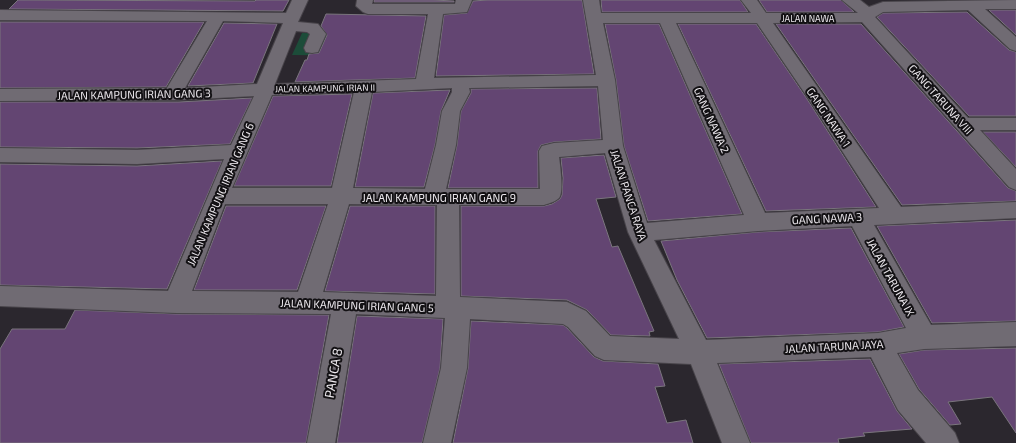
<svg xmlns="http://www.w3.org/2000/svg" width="1016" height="443" viewBox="0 0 1016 443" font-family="'Exo 2',sans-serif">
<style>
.green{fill:#1c4c39}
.building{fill:#634572;stroke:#7a757d}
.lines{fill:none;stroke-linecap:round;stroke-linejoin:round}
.minor-casing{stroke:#48444a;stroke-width:2}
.minor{fill:#706b73;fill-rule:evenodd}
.labels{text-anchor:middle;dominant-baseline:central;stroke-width:4;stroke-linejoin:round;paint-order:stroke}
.far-street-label{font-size:9px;fill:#ece8ed;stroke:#131114}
.street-label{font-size:11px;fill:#ece8ed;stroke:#131114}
.near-street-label{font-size:13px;fill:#ece8ed;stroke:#131114}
</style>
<rect width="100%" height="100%" fill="#2b272e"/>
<path class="green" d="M302,33L373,34L367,56L292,55Z"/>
<g class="building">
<path d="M18,0L255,1L256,0H289L283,11L9,9Z"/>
<path d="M374,0H433L454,1V2H374Z"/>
<path d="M488,0H582L594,74L436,76L444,15L467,13L473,1Z"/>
<path d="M601,0H740L748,12H602Z"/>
<path d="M759,0H841L854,12H767Z"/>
<path d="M989,10H1016V35Z"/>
<path d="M967,12L1009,50L1016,52V116H969L877,17L883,13Z"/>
<path d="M326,14L426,16L415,78L295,82L305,60H307L309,54L319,53L327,35L321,26Z"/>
<path d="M0,22H204L166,87L0,88Z"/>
<path d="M224,23L277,24L253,83L188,86Z"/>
<path d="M605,24H659L742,214L648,221L624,146L616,80Z"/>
<path d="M678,24H756L807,99L876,207L766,211Z"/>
<path d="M776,24H861L1008,188L1016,191V201L902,205Z"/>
<path d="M597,88L601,139L554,142L541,145L538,151V188H448L457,145L461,111L471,93V89Z"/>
<path d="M450,90L441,111L435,145L424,187H355L373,93Z"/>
<path d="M352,94L331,186H234L273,96Z"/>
<path d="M252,98L230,144L137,148L0,147V102H179Z"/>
<path d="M983,132H1016V167Z"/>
<path d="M604,155L616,197L596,199L612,247L618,246L654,331L649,332L650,336L611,335L587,310L567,300L461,296V206H544L552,204L560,199L562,195L563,178L561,158Z"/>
<path d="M222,161L167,289L0,285V164L137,166Z"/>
<path d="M226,206H326L297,290H194Z"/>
<path d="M350,206H435V294L325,291Z"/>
<path d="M1016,220V321L932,323L877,226Z"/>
<path d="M851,228L904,327L878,332L707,338L677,280L661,241L758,232Z"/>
<path d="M75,310L176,314L329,315L306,443H0V349L12,329H65Z"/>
<path d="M357,316L443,319L440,368L422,443H337Z"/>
<path d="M471,321L563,325L567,328L594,357L603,361L658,364L665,386L655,387L667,423L686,420L693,443H453L468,368Z"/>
<path d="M1016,348V433L992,397L948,402L961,424L950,425L919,389L899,354L924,350Z"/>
<path d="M870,359L897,411L912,429L863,433L865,436L838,439L839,443H751L719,364Z"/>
</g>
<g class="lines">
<defs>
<path id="minor" d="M292,0H308L298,22L318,24L326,34L318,52L312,53L306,52L304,48L310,34L307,32L296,31L275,84L416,79L428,14H368L363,12L356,6L357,0H373L372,4H455L456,0H472L467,12L443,14L434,78L596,75L583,0H599L601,13H751L741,0H757L766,13H858L842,0H860L869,7L883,2L1016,0V9H985L1016,37V51L1010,49L968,10L883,12L875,17L968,118H1016V130H980L1016,169V190L1009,187L862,22L773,23L901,207L1016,202V218L874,225L931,325L1016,322V346L924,349L897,353L918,390L955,433L959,443H926L898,410L871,357L717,363L750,443H722L691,364L604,360L595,356L568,327L563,324L470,319L467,368L451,443H423L441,368L445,318L356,314L335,443H307L331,314L176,313L0,306V286L168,291L224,159L137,164L0,162V148L137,150L231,145L254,96L179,100L0,101V89L167,88L207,21L0,20V10L286,13ZM223,21L283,23L257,84L185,88ZM603,23H660L744,215L647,223L623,146L615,80ZM676,23H757L808,98L879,208L765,213ZM598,86L603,140L554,143L542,146L539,151L540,189H446L456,145L460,111L470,92L469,88ZM452,88V92L442,111L436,145L425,189L353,188L372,92ZM354,92L332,188H232L272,95ZM605,153L628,232L679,339L610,336L586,311L567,302L460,297L459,205H544C549,203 555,202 559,198C564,192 560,165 559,157ZM225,204H328L298,292L192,291ZM349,204L437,205L436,296L323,292ZM852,226L906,328L878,333L706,340L654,240L758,231Z"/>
</defs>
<use href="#minor" class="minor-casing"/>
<use href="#minor" class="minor"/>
</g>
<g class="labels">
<g class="far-street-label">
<text x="808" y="18">JALAN NAWA</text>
<text transform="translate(325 88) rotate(-1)">JALAN KAMPUNG IRIAN II</text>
</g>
<g class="street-label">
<text transform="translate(134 94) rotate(-1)">JALAN KAMPUNG IRIAN GANG 3</text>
<text transform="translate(941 99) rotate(48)">GANG TARUNA VIII</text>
<text transform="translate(829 117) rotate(56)">GANG NAWA 1</text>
<text transform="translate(712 120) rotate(66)">GANG NAWA 2</text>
<text transform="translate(220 194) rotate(-67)">JALAN KAMPUNG IRIAN GANG 6</text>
<text transform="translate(629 195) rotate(72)">JALAN PANCA RAYA</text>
<text x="439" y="197">JALAN KAMPUNG IRIAN GANG 9</text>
<text transform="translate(827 218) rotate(-3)">GANG NAWA 3</text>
<text transform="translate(891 277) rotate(61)">JALAN TARUNA IX</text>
<text transform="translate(357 305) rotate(2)">JALAN KAMPUNG IRIAN GANG 5</text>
<text transform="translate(834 346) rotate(-3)">JALAN TARUNA JAYA</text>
</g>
<g class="near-street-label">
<text transform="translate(333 373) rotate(-80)">PANCA 8</text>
</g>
</g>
</svg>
